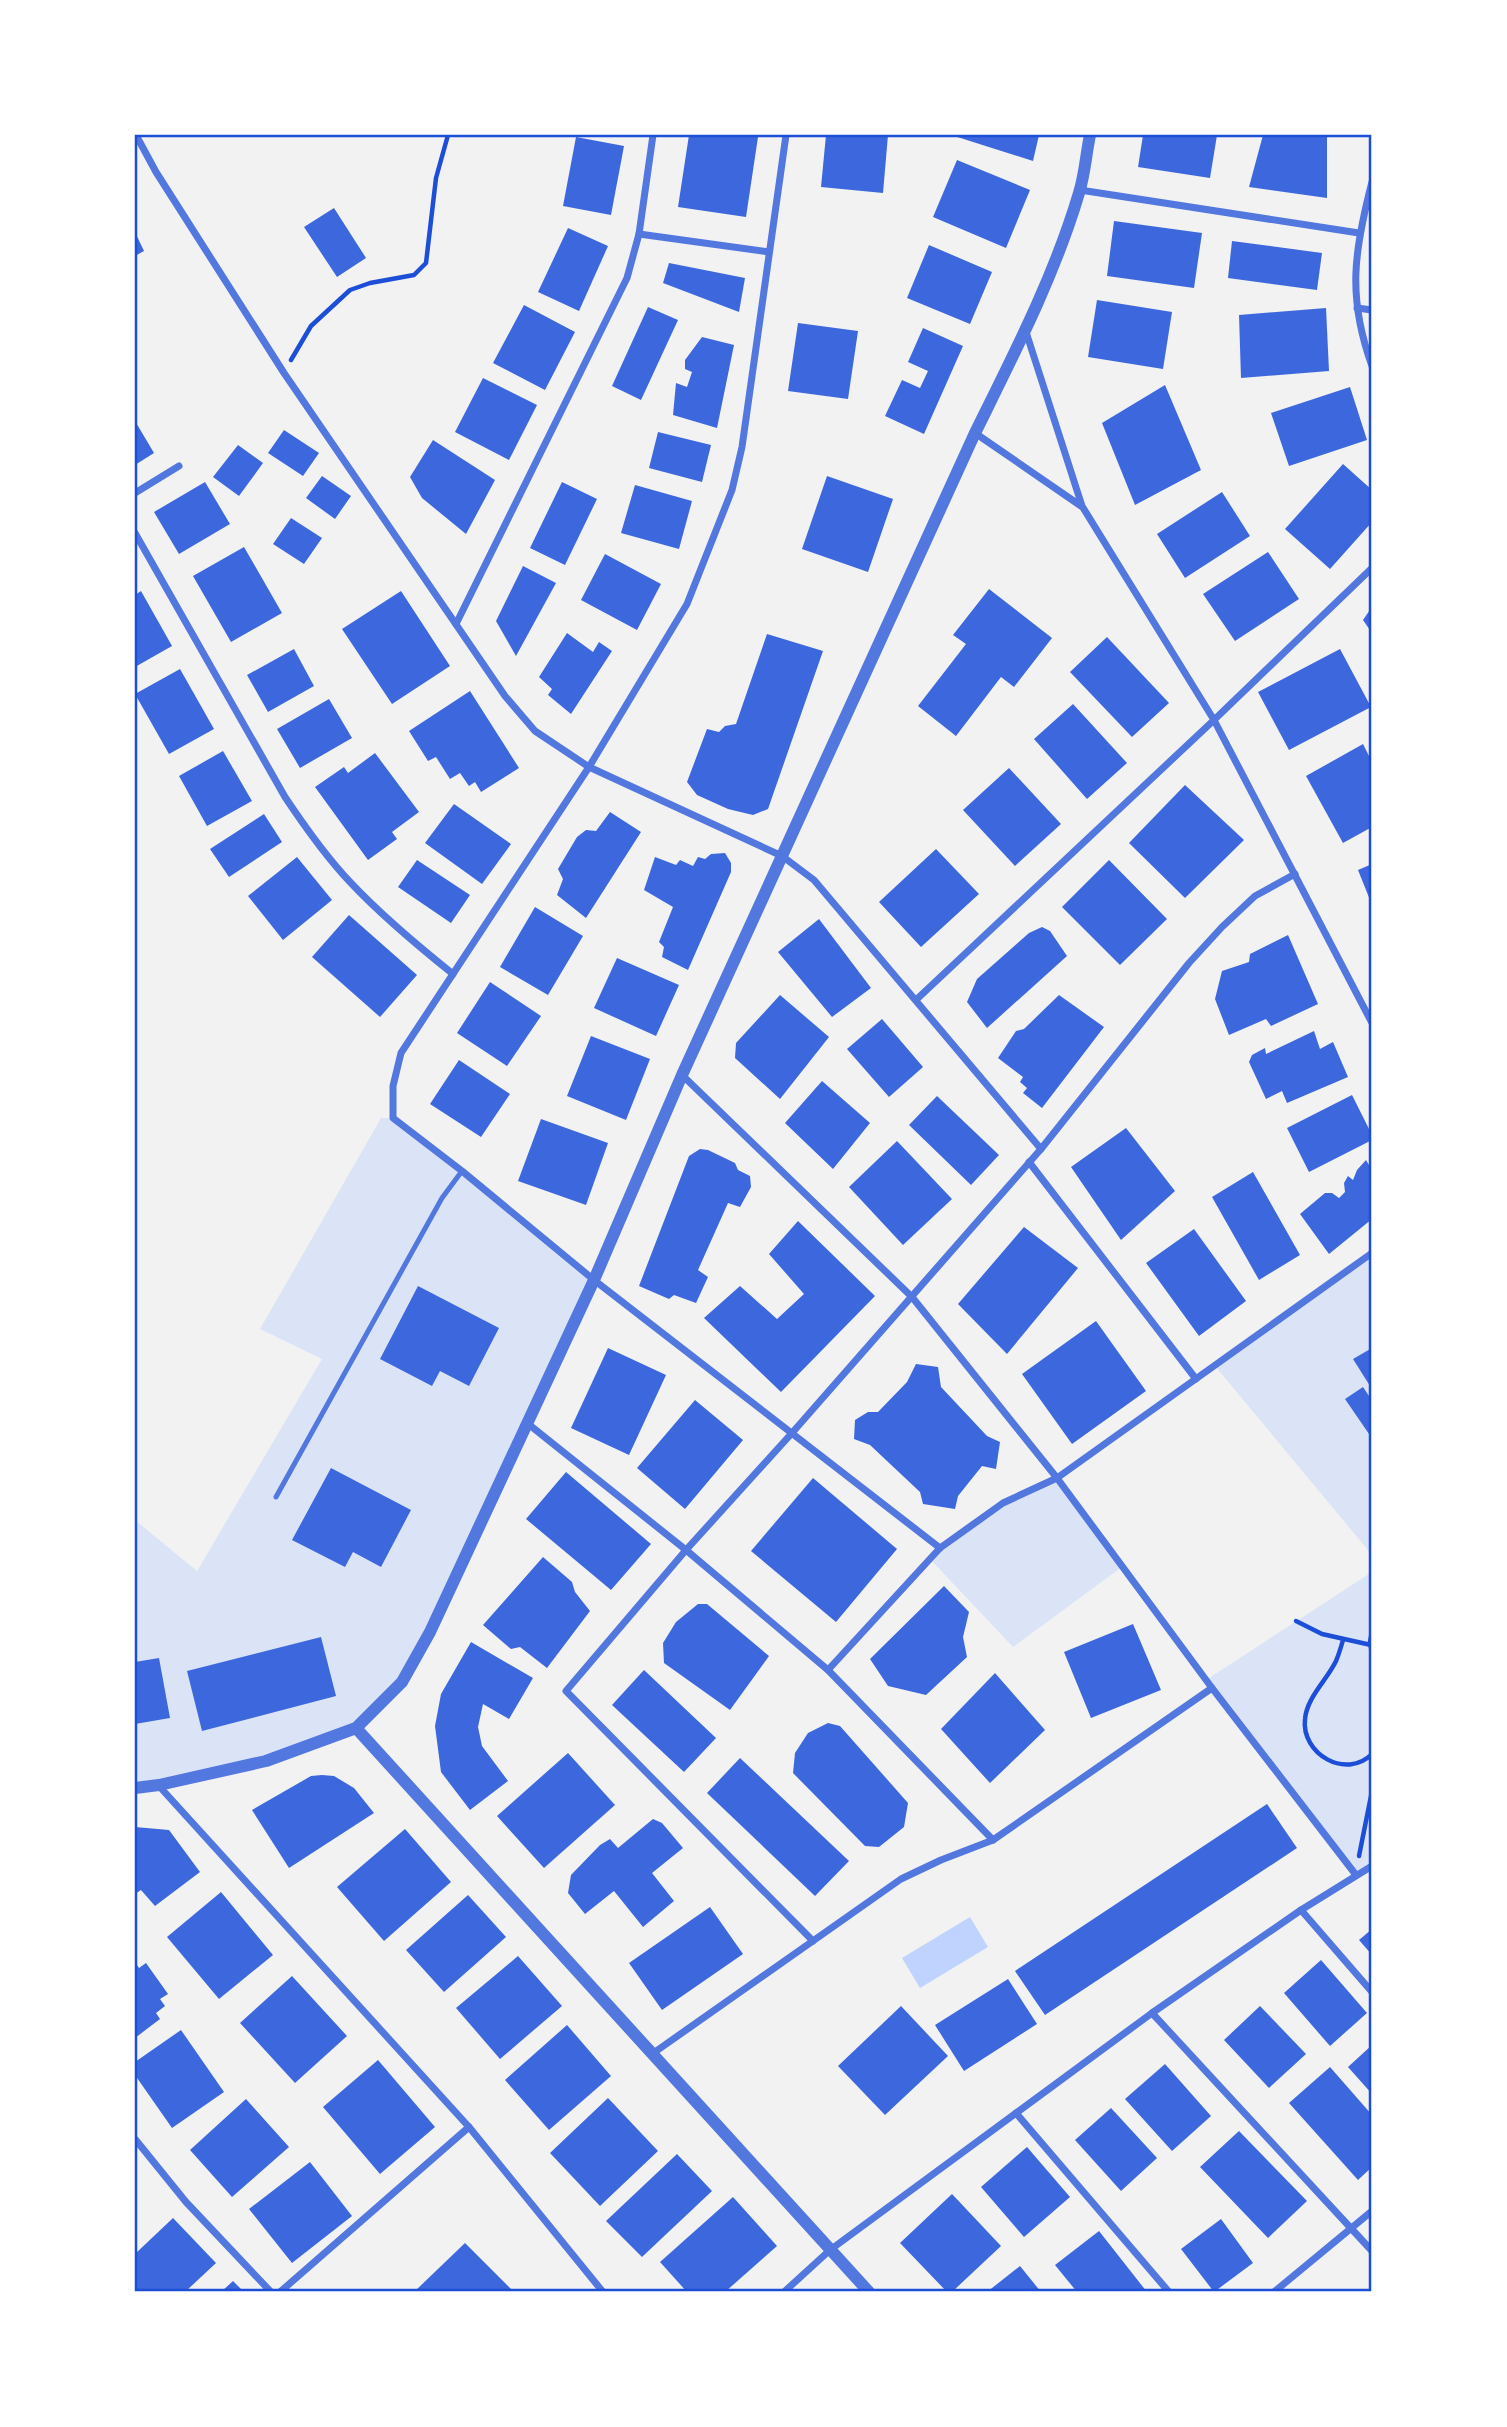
<svg xmlns="http://www.w3.org/2000/svg" width="1507" height="2427" viewBox="0 0 1507 2427" font-family="'Source Sans 3',sans-serif">
<style>
.green{fill:#dbe4f7}
.water{fill:#bfd3fe}
.building{fill:#3d67dc}
.lines{fill:none;stroke-linecap:round;stroke-linejoin:round}
.path{stroke:#1d4ed8;stroke-width:4.5}
.service{stroke:#5277de;stroke-width:5}
.minor{stroke:#5277de;stroke-width:7}
.tertiary{stroke:#5277de;stroke-width:12}
.neatline{fill:none;stroke:#1d4ed8;stroke-width:2.5}
</style>
<rect width="100%" height="100%" fill="#f2f2f2"/>
<g class="green">
<path d="M381,1118H393L594,1280L402,1682L356,1728L321,1742L135,1788V1520L197,1571L322,1359L260,1329Z"/>
<path d="M1372,1253V1555L1215,1366Z"/>
<path d="M1057,1478L1122,1567L1013,1647L930,1559L1003,1503Z"/>
<path d="M1372,1572V1866L1356,1875L1206,1680Z"/>
</g>
<path class="water" d="M970,1917L988,1947L920,1988L902,1958Z"/>
<g class="building">
<path d="M689,135L758,137L746,217L678,207Z"/>
<path d="M826,135H888L883,193L821,187Z"/>
<path d="M951,135H1039L1033,161Z"/>
<path d="M1143,135H1217L1210,178L1138,167Z"/>
<path d="M1263,135H1327V198L1249,187Z"/>
<path d="M576,137L624,146L611,215L563,206Z"/>
<path d="M957,160L1030,190L1006,248L933,217Z"/>
<path d="M334,208L366,258L337,277L304,227Z"/>
<path d="M1114,221L1202,233L1194,288L1107,276Z"/>
<path d="M568,228L608,246L579,311L538,292Z"/>
<path d="M135,232L144,251L135,256Z"/>
<path d="M1232,241L1322,253L1317,290L1228,278Z"/>
<path d="M929,245L992,272L970,324L907,298Z"/>
<path d="M669,263L745,278L739,312L663,283Z"/>
<path d="M1097,300L1172,312L1163,369L1088,357Z"/>
<path d="M524,305L575,332L545,390L493,363Z"/>
<path d="M648,307L678,320L641,400L612,386Z"/>
<path d="M1326,308L1329,371L1241,378L1239,315Z"/>
<path d="M798,323L858,331L848,399L788,391Z"/>
<path d="M923,328L963,346L924,434L885,416L902,380L920,388L928,371L908,362Z"/>
<path d="M702,337L734,345L717,428L673,415L676,383L687,387L692,372L685,369V360Z"/>
<path d="M483,378L537,405L509,460L455,432Z"/>
<path d="M1165,385L1201,470L1135,505L1102,423Z"/>
<path d="M1350,387L1367,440L1289,466L1271,413Z"/>
<path d="M135,421L154,453L135,465Z"/>
<path d="M284,430L319,453L303,476L268,453Z"/>
<path d="M658,432L711,445L702,482L649,468Z"/>
<path d="M433,440L495,480L466,534L422,498L410,477Z"/>
<path d="M238,445L263,463L239,496L213,477Z"/>
<path d="M1343,464L1372,490V522L1330,569L1285,529Z"/>
<path d="M322,476L351,496L335,519L306,498Z"/>
<path d="M827,476L893,499L868,572L802,549Z"/>
<path d="M205,482L230,524L179,554L154,512Z"/>
<path d="M562,482L597,499L565,565L530,548Z"/>
<path d="M635,485L692,501L679,549L621,533Z"/>
<path d="M1222,492L1250,536L1185,578L1157,534Z"/>
<path d="M291,518L322,538L304,564L273,544Z"/>
<path d="M244,547L282,613L231,642L193,576Z"/>
<path d="M1268,552L1299,599L1235,641L1203,594Z"/>
<path d="M605,554L661,584L637,630L581,600Z"/>
<path d="M523,566L556,583L516,656L496,621Z"/>
<path d="M989,589L1052,638L1014,687L1001,677L956,736L918,706L966,644L953,635Z"/>
<path d="M141,591L172,646L135,667V595Z"/>
<path d="M401,591L450,666L392,704L342,629Z"/>
<path d="M1372,607V633L1363,620Z"/>
<path d="M567,633L593,652L599,642L612,651L571,714L548,695L552,689L539,677Z"/>
<path d="M767,634L823,651L768,809L753,815L728,809L697,795L687,782L707,729L719,732L725,726L736,724Z"/>
<path d="M1107,637L1169,703L1132,737L1070,672Z"/>
<path d="M294,649L314,686L268,712L247,675Z"/>
<path d="M1340,649L1371,707L1289,750L1258,692Z"/>
<path d="M180,669L214,729L169,754L135,694Z"/>
<path d="M470,691L519,768L481,792L475,782L469,786L460,773L450,779L436,757L428,761L409,731Z"/>
<path d="M329,699L352,738L300,768L277,729Z"/>
<path d="M1073,704L1127,763L1087,799L1034,739Z"/>
<path d="M1363,744L1372,762V827L1343,843L1306,776Z"/>
<path d="M223,751L252,801L207,826L179,776Z"/>
<path d="M375,753L419,812L392,832L397,839L368,860L315,787L344,767L348,773Z"/>
<path d="M1009,768L1061,824L1015,866L963,810Z"/>
<path d="M1185,785L1244,840L1185,898L1129,843Z"/>
<path d="M454,804L511,844L482,884L425,843Z"/>
<path d="M610,812L641,832L586,918L557,895L563,879L558,869L577,837L586,830L596,831Z"/>
<path d="M264,814L282,842L229,877L210,849Z"/>
<path d="M936,849L979,894L921,947L879,902Z"/>
<path d="M725,853L731,863V872L688,970L662,957L664,947L659,942L673,907L644,890L655,857L676,865L680,860L693,866L698,857L705,859L711,854Z"/>
<path d="M297,857L332,900L283,940L248,896Z"/>
<path d="M417,860L470,895L451,923L398,887Z"/>
<path d="M1109,860L1167,919L1120,965L1062,907Z"/>
<path d="M1372,864V905L1358,870Z"/>
<path d="M535,907L583,936L548,995L500,967Z"/>
<path d="M349,915L417,975L380,1017L312,957Z"/>
<path d="M819,919L871,988L832,1017L778,952Z"/>
<path d="M1042,927L1050,931L1067,956L987,1028L967,1002L977,979L1029,933Z"/>
<path d="M1288,935L1318,1004L1271,1026L1266,1019L1229,1035L1215,999L1222,971L1249,962L1250,954Z"/>
<path d="M617,958L679,985L656,1036L594,1008Z"/>
<path d="M490,982L541,1016L507,1066L457,1033Z"/>
<path d="M780,995L829,1037L780,1099L735,1058L736,1043Z"/>
<path d="M1059,995L1104,1027L1042,1108L1023,1093L1027,1088L1020,1082L1023,1077L998,1058L1016,1031L1024,1029Z"/>
<path d="M882,1019L923,1067L889,1097L847,1049Z"/>
<path d="M1314,1031L1320,1049L1333,1042L1348,1077L1287,1103L1282,1091L1266,1099L1249,1062L1252,1055L1265,1048L1266,1054Z"/>
<path d="M591,1036L650,1059L626,1120L567,1096Z"/>
<path d="M459,1060L510,1094L481,1137L430,1104Z"/>
<path d="M822,1081L870,1123L833,1169L785,1123Z"/>
<path d="M1352,1095L1372,1135V1140L1309,1172L1287,1128Z"/>
<path d="M937,1096L999,1155L971,1185L909,1125Z"/>
<path d="M541,1119L608,1143L586,1205L518,1181Z"/>
<path d="M1126,1128L1175,1191L1121,1240L1071,1167Z"/>
<path d="M897,1141L952,1199L903,1245L849,1187Z"/>
<path d="M700,1149L708,1150L735,1163L738,1170L750,1176L751,1187L740,1207L728,1203L698,1270L708,1277L696,1303L674,1295L669,1299L639,1286L689,1156Z"/>
<path d="M1366,1160L1372,1170V1219L1329,1254L1300,1214L1325,1193H1332L1339,1198L1345,1192L1344,1183L1348,1176L1353,1180L1357,1170Z"/>
<path d="M1253,1172L1300,1255L1259,1280L1212,1197Z"/>
<path d="M798,1221L875,1296L781,1392L704,1318L740,1286L777,1319L804,1294L769,1254Z"/>
<path d="M1024,1227L1078,1268L1007,1354L958,1304Z"/>
<path d="M1194,1229L1246,1301L1199,1336L1146,1263Z"/>
<path d="M418,1286L499,1328L469,1386L440,1371L432,1386L380,1359Z"/>
<path d="M1096,1321L1146,1391L1072,1444L1022,1374Z"/>
<path d="M608,1348L666,1375L629,1455L571,1428Z"/>
<path d="M1372,1348V1385L1370,1386L1353,1359Z"/>
<path d="M916,1364L938,1367L941,1387L987,1436L1000,1442L996,1469L982,1466L958,1496L955,1509L923,1504L920,1492L870,1445L854,1439L855,1420L868,1412H878L907,1382Z"/>
<path d="M1363,1387L1369,1396L1372,1393V1431L1369,1434L1345,1399Z"/>
<path d="M695,1400L743,1440L685,1509L637,1468Z"/>
<path d="M331,1468L411,1510L381,1567L353,1552L345,1567L292,1540Z"/>
<path d="M566,1472L651,1544L611,1590L526,1519Z"/>
<path d="M813,1478L897,1549L836,1622L751,1551Z"/>
<path d="M543,1557L572,1582L575,1592L590,1611L547,1668L520,1647L511,1649L483,1625Z"/>
<path d="M944,1586L969,1612L963,1637L967,1657L926,1695L888,1686L870,1659Z"/>
<path d="M698,1604H707L769,1656L730,1710L664,1663L663,1643L676,1622Z"/>
<path d="M1133,1624L1161,1690L1091,1718L1064,1652Z"/>
<path d="M321,1637L336,1696L202,1731L187,1671Z"/>
<path d="M471,1642L533,1678L509,1719L483,1704L478,1727L482,1746L508,1781L470,1810L441,1772L435,1726L441,1694Z"/>
<path d="M159,1658L170,1718L135,1724V1662Z"/>
<path d="M644,1670L716,1738L684,1772L612,1705Z"/>
<path d="M995,1673L1045,1730L990,1783L941,1729Z"/>
<path d="M828,1723L840,1726L908,1803L904,1827L879,1847L865,1846L793,1773L795,1753L808,1733Z"/>
<path d="M568,1753L615,1805L544,1868L497,1816Z"/>
<path d="M740,1758L849,1861L815,1896L707,1793Z"/>
<path d="M322,1775L334,1776L354,1788L374,1813L289,1868L252,1810L311,1776Z"/>
<path d="M1267,1804L1297,1848L1045,2015L1015,1971Z"/>
<path d="M653,1819L662,1823L683,1848L652,1873L674,1901L643,1927L614,1891L585,1914L568,1893L571,1875L600,1845L610,1839L618,1848Z"/>
<path d="M135,1827L169,1830L200,1872L155,1906L141,1890L135,1894Z"/>
<path d="M405,1829L451,1882L384,1941L337,1887Z"/>
<path d="M221,1892L273,1955L219,1999L167,1937Z"/>
<path d="M468,1895L506,1937L444,1992L406,1950Z"/>
<path d="M710,1907L743,1954L662,2010L629,1963Z"/>
<path d="M1372,1929V1955L1359,1940Z"/>
<path d="M518,1956L562,2006L500,2059L456,2008Z"/>
<path d="M1321,1960L1367,2013L1330,2046L1284,1993Z"/>
<path d="M135,1962L139,1968L146,1963L168,1994L160,1999L165,2006L156,2013L160,2019L135,2038Z"/>
<path d="M292,1976L347,2036L295,2083L240,2023Z"/>
<path d="M1008,1979L1037,2024L964,2071L935,2025Z"/>
<path d="M901,2006L948,2056L885,2115L838,2066Z"/>
<path d="M1260,2006L1306,2054L1269,2088L1224,2040Z"/>
<path d="M567,2025L611,2076L549,2130L505,2080Z"/>
<path d="M181,2030L224,2092L172,2128L135,2075V2062Z"/>
<path d="M1372,2045V2094L1348,2067Z"/>
<path d="M378,2060L435,2127L380,2174L323,2107Z"/>
<path d="M1165,2064L1211,2116L1172,2151L1125,2099Z"/>
<path d="M1330,2067L1372,2115V2167L1358,2180L1289,2103Z"/>
<path d="M608,2098L658,2151L600,2206L550,2153Z"/>
<path d="M246,2099L289,2147L232,2197L190,2150Z"/>
<path d="M1111,2108L1157,2158L1121,2191L1075,2140Z"/>
<path d="M1239,2131L1307,2201L1268,2238L1200,2167Z"/>
<path d="M1027,2147L1070,2197L1024,2237L981,2187Z"/>
<path d="M677,2154L712,2191L642,2257L606,2221Z"/>
<path d="M310,2162L352,2216L292,2263L249,2209Z"/>
<path d="M952,2194L1001,2246L952,2292H947L900,2243Z"/>
<path d="M733,2197L777,2246L725,2292H687L660,2262Z"/>
<path d="M173,2218L216,2263L185,2292H135V2254Z"/>
<path d="M1221,2219L1253,2263L1214,2292L1181,2249Z"/>
<path d="M1099,2231L1147,2292H1077L1055,2265Z"/>
<path d="M465,2243L514,2292H414Z"/>
<path d="M1020,2266L1041,2292H987Z"/>
<path d="M233,2281L244,2292H221Z"/>
</g>
<g class="lines">
<g class="path">
<path d="M291,360L311,326L350,290L370,283L414,275L426,263L436,178L448,135"/>
<path d="M1296,1621L1322,1634L1371,1645"/>
<path d="M1372,1631L1370,1642L1372,1654"/>
<path d="M1343,1640C1341,1647 1339,1654 1336,1661C1327,1680 1307,1697 1305,1719C1301,1754 1346,1780 1372,1754"/>
<path d="M1359,1856L1372,1791"/>
</g>
<path class="service" d="M276,1497L442,1198L462,1171"/>
<g class="minor">
<path d="M136,135L156,172L284,373L505,696L535,731L589,767L782,856L814,880L1041,1149"/>
<path d="M786,135L742,447L732,490L687,604L589,767L401,1053L393,1086V1118L462,1171L594,1280L940,1548"/>
<path d="M1372,182C1354,251 1347,297 1372,366"/>
<path d="M1080,190L1359,233"/>
<path d="M639,234L769,252"/>
<path d="M1357,308L1372,310"/>
<path d="M1026,332L1082,506L1214,720L1372,1023"/>
<path d="M975,433L1081,506"/>
<path d="M135,493L179,466"/>
<path d="M135,533L285,797C305,827 326,857 351,883C383,917 418,946 453,974"/>
<path d="M456,624L627,278L639,234L653,135"/>
<path d="M917,999L1214,720L1372,568"/>
<path d="M682,1075L912,1297L1057,1478L1212,1688L1356,1875"/>
<path d="M1029,1162L1196,1379"/>
<path d="M527,1423L686,1550L828,1670L993,1840"/>
<path d="M828,1670L940,1548L1003,1503L1057,1478L1372,1253"/>
<path d="M159,1786L469,2127L603,2292"/>
<path d="M1301,1910L1372,1992"/>
<path d="M813,1941L566,1691L686,1550L792,1433L1041,1149L1189,963L1222,927L1255,896L1295,874"/>
<path d="M1152,2013L1372,2251"/>
<path d="M652,2054L901,1879L941,1860L993,1840L1212,1688"/>
<path d="M1016,2113L1169,2292"/>
<path d="M135,2139L186,2202L271,2292"/>
<path d="M280,2292L469,2127"/>
<path d="M784,2292L830,2250L1152,2013L1301,1910L1372,1866"/>
<path d="M1274,2292L1372,2211"/>
</g>
<g class="tertiary">
<path d="M356,1728L869,2292"/>
<path d="M135,1788L159,1785L266,1761L356,1728L402,1682L430,1632L594,1280L682,1075L975,433C1014,354 1054,277 1079,193C1085,174 1086,154 1090,135"/>
</g>
</g>
<rect width="1507" height="2427" fill="none" stroke="#ffffff" stroke-width="273"/>
<rect x="136" y="136" width="1234" height="2154" class="neatline"/>
</svg>
